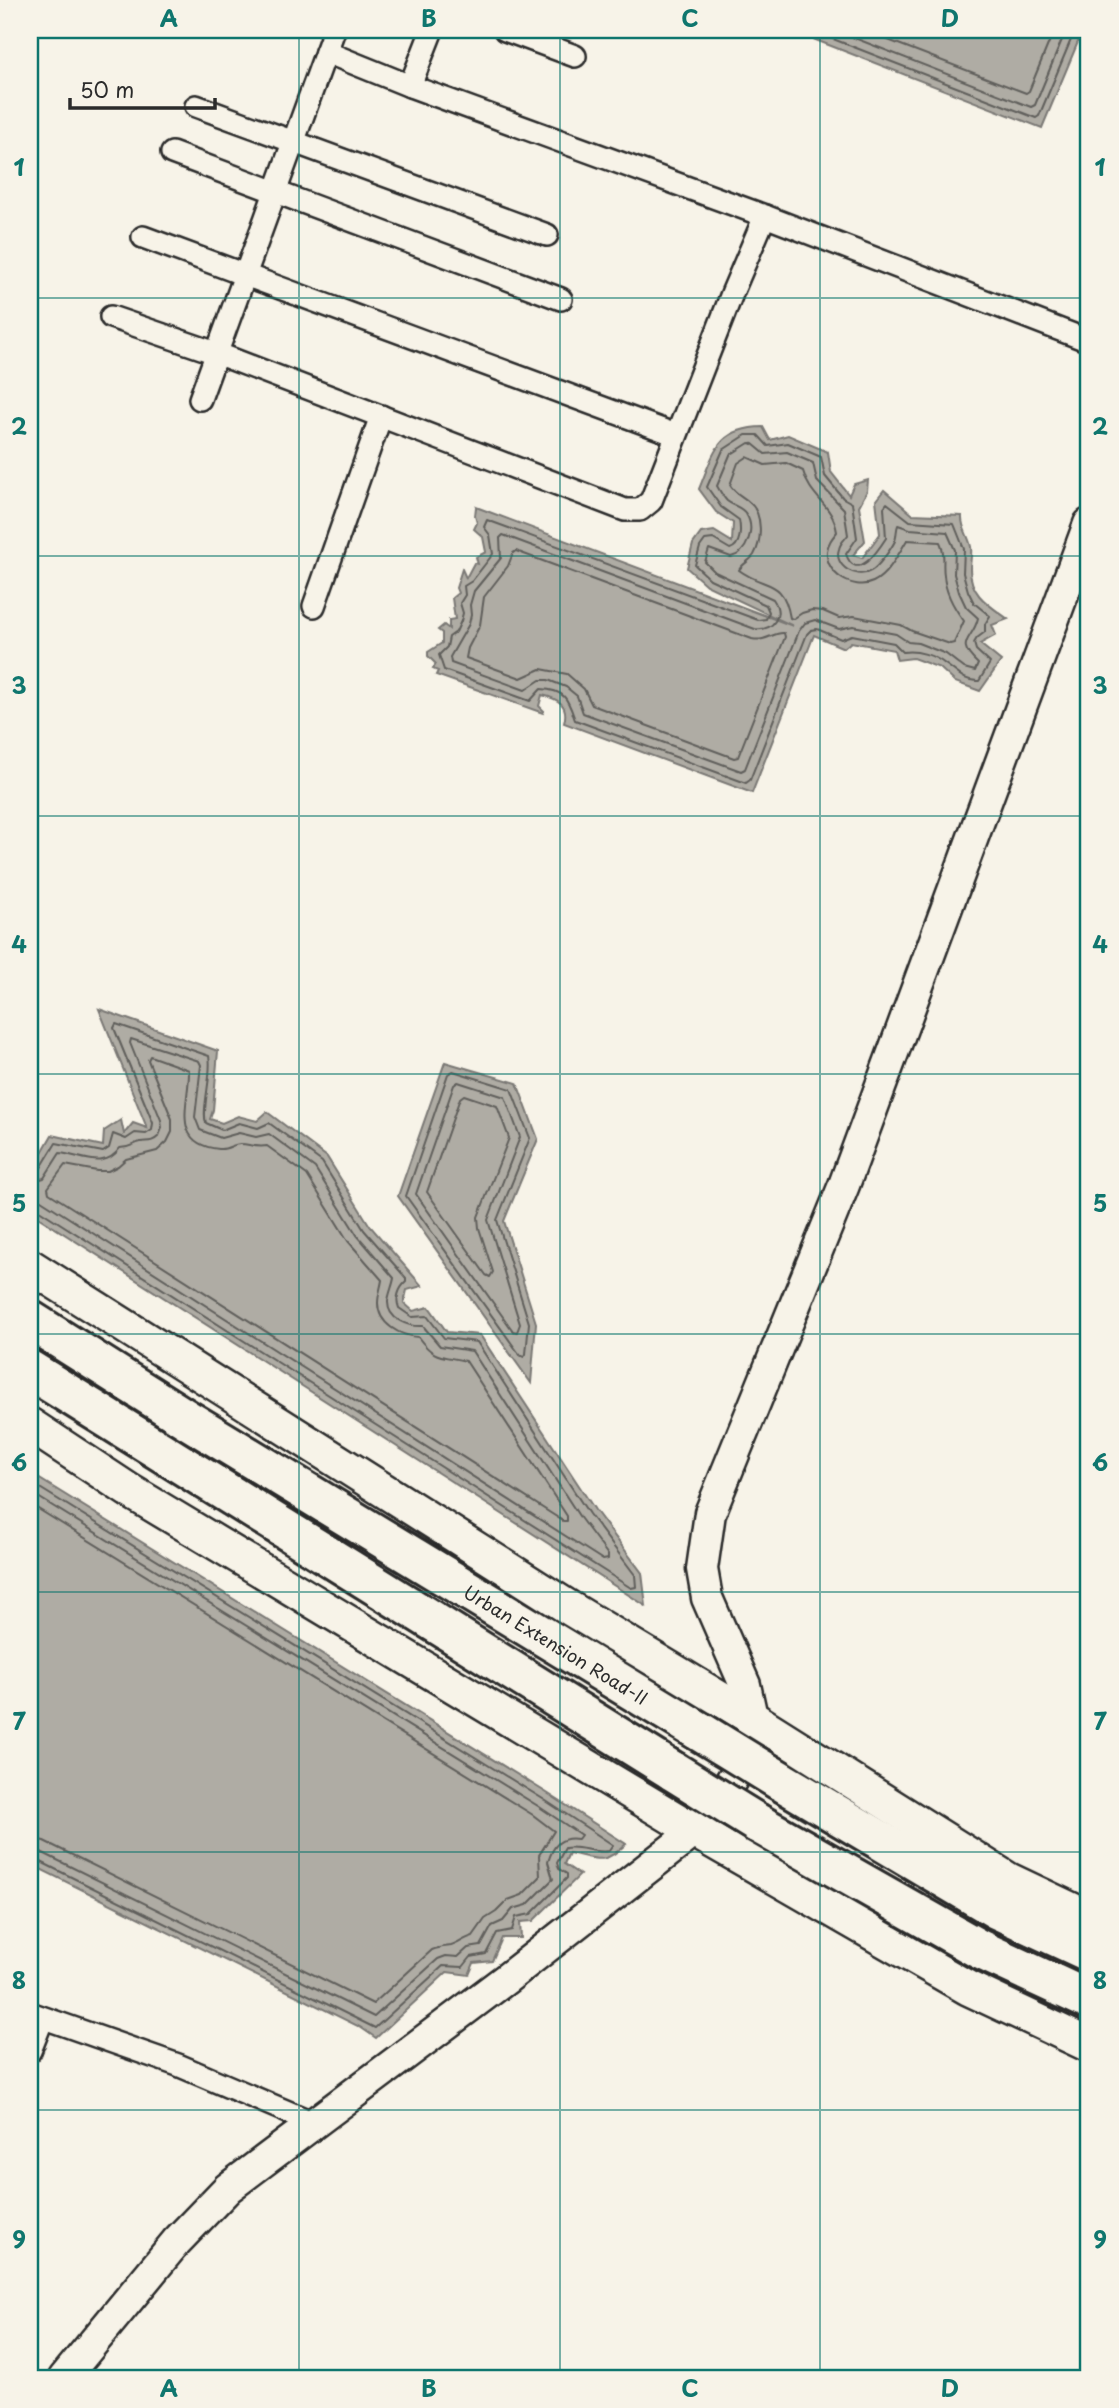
<svg xmlns="http://www.w3.org/2000/svg" width="1119" height="2408" viewBox="0 0 1119 2408" font-family="'Playpen Sans',sans-serif">
<style>
.water{fill:#afaca4;stroke:#7a7874;stroke-width:2}
.lines{fill:none;stroke-linecap:round;stroke-linejoin:round}
.shore{stroke:#605f5b;stroke-width:2}
.street-casing{stroke:#2b2b2b;stroke-width:26}
.secondary-casing{stroke:#2b2b2b;stroke-width:35}
.primary-casing{stroke:#2b2b2b;stroke-width:38}
.highway-casing{stroke:#2b2b2b;stroke-width:44}
.street{stroke:#f7f3e8;stroke-width:21}
.secondary{stroke:#f7f3e8;stroke-width:30}
.primary{stroke:#f7f3e8;stroke-width:33}
.highway{stroke:#f7f3e8;stroke-width:38}
.highway-bridge-casing{stroke:#2b2b2b;stroke-width:44;stroke-linecap:butt}
.highway-bridge{stroke:#f7f3e8;stroke-width:38}
.grid{fill:none;stroke:#0f766e;stroke-width:2;stroke-opacity:0.55}
.labels{text-anchor:middle;dominant-baseline:central;stroke-width:5;stroke-linejoin:round;paint-order:stroke}
.street-label{font-size:18px;fill:#2b2b2b;stroke:#f7f3e8}
.neatline{fill:none;stroke:#0f766e;stroke-width:2.5}
.grid-label{font-size:23px;text-anchor:middle;font-weight:bold;fill:#0f766e}
</style>
<rect width="100%" height="100%" fill="#f7f3e8"/>
<filter id="ink" filterUnits="userSpaceOnUse"><feTurbulence type="fractalNoise" baseFrequency=".0143" numOctaves="2"/><feDisplacementMap in="SourceGraphic" scale="14" xChannelSelector="R" yChannelSelector="G"/><feConvolveMatrix kernelMatrix="1 2 1 2 8 2 1 2 1" color-interpolation-filters="sRGB"/></filter>
<g filter="url(#ink)">
<g class="water">
<path d="M790,30H1083L1042,128Z"/>
<path d="M763,427L770,440L788,435L828,452L831,472L849,495L854,484L868,480L867,491L859,506L865,541L853,555L862,558L880,534L876,500L884,490L912,514L962,516C961,528 969,536 971,547C972,554 970,562 970,569C970,595 989,605 1008,619L992,625L996,635L980,644L1001,661L980,691L955,682L940,668L913,658L897,660L894,650L851,642L844,648L814,635L752,793L564,723C569,705 559,699 542,695L539,706L544,711L543,713L436,675L438,671L433,669L436,664L428,656V652L442,643V633L438,630L444,625L449,629V620L455,619L452,598L458,593L456,588L462,569L466,578L474,563L478,564L476,557L486,552L483,537L474,529L477,523L475,516L476,507L793,626L706,585L687,568L693,544L701,533L714,531L732,542L733,523L716,512L699,489C714,453 717,428 763,427Z"/>
<path d="M99,1009L218,1051L213,1110L210,1119L222,1123L238,1116L257,1121L267,1112L327,1157L370,1226L422,1286L407,1290L404,1303L413,1311L429,1307L447,1332L480,1335L595,1510L642,1573L646,1606L30,1212V1164L33,1168L52,1135L103,1146L104,1131L121,1120L124,1134L133,1123L147,1128Z"/>
<path d="M445,1062L517,1083L538,1139L504,1221L536,1323L531,1383L398,1196Z"/>
<path d="M30,1473L547,1793L626,1844C603,1866 598,1859 569,1853L564,1864L580,1875L533,1921L520,1922L521,1938H502L492,1961L474,1963L469,1975L447,1972L376,2038L360,2027L30,1864Z"/>
</g>
<g class="lines">
<g class="shore">
<path d="M810,30L1036,118L1039,116L1075,30"/>
<path d="M834,30L1031,107L1035,105L1066,30"/>
<path d="M862,30L1026,93L1029,91L1054,30"/>
<path d="M746,435H758L768,446L788,443L821,457L825,476L843,498L852,503L857,538L846,554C856,584 879,549 886,538L884,507L887,503L910,521L954,524L964,549L963,573L968,591L974,603L990,616L985,624V632L977,638L974,643L976,650L990,663L979,681C964,682 957,672 945,664C934,655 917,650 903,652L894,643L852,635L841,639L817,629L811,630L807,634L750,780L746,783L575,720C568,700 566,690 541,689L530,701L444,670L439,655L447,647L449,637L456,632L461,621L463,613L460,603L465,595L464,586L472,581L493,554L490,535L484,527L487,520L758,620L766,619L769,612L766,605L710,579L695,565L700,547L705,540L713,539L730,549C741,546 741,530 739,520L721,507L707,487L723,450Z"/>
<path d="M749,443L753,444L765,454L787,452L813,463L817,481L844,509L848,535C845,539 840,543 839,549C833,566 857,580 871,571C879,566 891,549 895,541C897,535 896,530 898,525L910,529L947,532L955,550L954,574L959,592L966,607L978,618C973,641 953,641 978,664L975,671L964,668L946,654L918,643L908,642L896,634L853,626L839,629L815,620L805,623L799,631L745,769L741,771L583,713L577,696L566,687L548,680H540L525,690L451,663L450,657L469,624L471,615L470,605L474,591L501,558L500,538L503,535L755,629C774,631 784,615 773,599L715,572L705,562L709,549L731,557C747,554 756,529 746,514C742,507 733,506 727,501C723,497 720,491 717,486L730,455Z"/>
<path d="M747,457L765,465L786,463L803,471C810,498 833,504 837,532C832,538 828,543 827,551C825,574 853,591 873,582C888,575 899,553 907,540L940,542C946,554 942,563 944,575C945,592 954,608 964,621L954,643L950,644L912,631L901,625L854,616L839,618L823,611L812,610L802,613L793,619L790,618C783,577 766,590 739,570C742,564 750,561 754,555C762,541 763,514 750,503C743,496 735,494 730,485L738,463Z"/>
<path d="M516,551L752,639C767,642 773,632 784,633L785,637L738,757L734,758L592,705L584,689L567,674L541,669L521,678L466,658L468,648L480,625L484,597L508,566L513,553Z"/>
<path d="M150,1056L189,1070C190,1102 169,1144 219,1149C227,1150 233,1144 240,1144C250,1144 255,1148 267,1146L307,1175L348,1241L382,1280C381,1287 378,1295 378,1303C378,1324 400,1336 418,1337C435,1360 441,1355 466,1361L567,1516V1521H563L49,1193L48,1188L65,1165L97,1171H108L118,1166L126,1159L157,1151L167,1142L172,1132V1119L148,1060Z"/>
<path d="M453,1071L511,1089L530,1138L497,1220L529,1323L526,1354L524,1357L520,1355L406,1196L448,1074Z"/>
<path d="M458,1082L505,1097L520,1137L488,1220L520,1324L517,1332L513,1331L416,1194L454,1085Z"/>
<path d="M464,1095L497,1106L509,1138L478,1217L479,1228L493,1272L490,1277L486,1275L427,1192L460,1098Z"/>
<path d="M30,1173L39,1171L56,1143L103,1152L109,1148L113,1134L126,1139L135,1133L146,1134L152,1130L153,1123L114,1028L116,1024L209,1056C213,1073 201,1110 206,1123L222,1130L239,1123L258,1128L269,1123L322,1162L364,1230L406,1278V1282C399,1288 395,1299 399,1308L412,1317L427,1316L444,1338L477,1342L589,1514L635,1575L636,1587L631,1588L36,1208L30,1207"/>
<path d="M30,1182L44,1178L60,1153C83,1156 104,1171 120,1148C128,1148 130,1146 137,1143C146,1140 151,1144 159,1136L162,1128L161,1120L130,1043L131,1039L199,1061L201,1065L195,1117L200,1130L221,1138L239,1133L256,1137L269,1134L315,1168L357,1235L394,1278C393,1285 389,1293 388,1301C387,1320 409,1327 423,1326L440,1346L472,1351L581,1519L608,1555V1559L603,1560L41,1200L30,1198"/>
<path d="M30,1482L543,1799L613,1845L609,1851C594,1854 580,1845 565,1848L557,1863L559,1869L567,1874V1878L531,1914L516,1917L512,1930L497,1933L486,1954L471,1957L463,1967L443,1966L375,2028L35,1859L30,1858"/>
<path d="M30,1492L538,1806L581,1835L578,1839C561,1836 553,1845 548,1862L553,1879L527,1905L513,1909L503,1921L492,1926L481,1946L468,1948L458,1957L446,1956L438,1959L374,2017L39,1851L30,1849"/>
<path d="M30,1504L533,1815L554,1831L539,1855L540,1877L522,1895L508,1900L496,1912L485,1919L473,1936C465,1938 458,1944 451,1946C443,1947 439,1947 432,1950L373,2004L44,1841L30,1838"/>
</g>
<defs>
<g id="street">
<path d="M505,30L575,56"/>
<path d="M326,52L410,86L765,216L1089,341"/>
<path d="M410,86L432,30"/>
<path d="M196,106L547,235"/>
<path d="M172,153L561,299"/>
<path d="M143,237L676,435"/>
<path d="M111,317L216,353L625,510H640L651,501L733,291L765,216"/>
<path d="M200,399L334,30"/>
<path d="M314,606L381,416"/>
<path d="M30,2013L178,2065L316,2124"/>
<path d="M30,2051L43,2018"/>
</g>
<path id="secondary" d="M64,2378L176,2242L228,2188L506,1979L695,1831L725,1791L746,1756L754,1726L745,1685L707,1598L702,1569L710,1513L844,1185L1089,524"/>
<g id="primary">
<path d="M30,1266L571,1609L752,1718L1009,1880L1089,1918"/>
<path d="M30,1425L130,1491L695,1831L968,1988L1089,2045"/>
</g>
<g id="highway">
<path id="s1" d="M30,1320L188,1420L699,1731"/>
<path d="M30,1370L673,1771"/>
<path d="M779,1780L996,1909L1089,1952"/>
<path d="M757,1823L979,1949L1089,2000"/>
</g>
</defs>
<use href="#street" class="street-casing"/>
<use href="#secondary" class="secondary-casing"/>
<use href="#primary" class="primary-casing"/>
<use href="#highway" class="highway-casing"/>
<use href="#street" class="street"/>
<use href="#secondary" class="secondary"/>
<use href="#primary" class="primary"/>
<use href="#highway" class="highway"/>
<defs>
<g id="highway-bridge">
<path d="M699,1731L779,1780"/>
<path d="M673,1771L757,1823"/>
</g>
</defs>
<use href="#highway-bridge" class="highway-bridge-casing"/>
<use href="#highway-bridge" class="highway-bridge"/>
</g>
</g>
<path class="grid" d="M299,30V2378M560,30V2378M820,30V2378M30,298H1089M30,556H1089M30,816H1089M30,1074H1089M30,1334H1089M30,1592H1089M30,1852H1089M30,2110H1089"/>
<g class="labels">
<g class="street-label">
<text stroke="none"><textPath href="#s1" startOffset="618">Urban Extension Road-II</textPath></text>
</g>
</g>
<rect width="1119" height="2408" fill="none" stroke="#f7f3e8" stroke-width="77"/>
<path d="M70 98v10h145v-10" fill="none" stroke="#2b2b2b" stroke-width="3.5"/>
<text x="80" y="98" font-size="21" fill="#2b2b2b" stroke="#f7f3e8" stroke-width="5" paint-order="stroke">50 m</text>
<rect x="38" y="38" width="1042" height="2332" class="neatline"/>
<g class="grid-label">
<text x="169" y="27">A</text>
<text x="429" y="27">B</text>
<text x="690" y="27">C</text>
<text x="950" y="27">D</text>
<text x="19" y="176">1</text>
<text x="1100" y="176">1</text>
<text x="19" y="435">2</text>
<text x="1100" y="435">2</text>
<text x="19" y="694">3</text>
<text x="1100" y="694">3</text>
<text x="19" y="953">4</text>
<text x="1100" y="953">4</text>
<text x="19" y="1212">5</text>
<text x="1100" y="1212">5</text>
<text x="19" y="1471">6</text>
<text x="1100" y="1471">6</text>
<text x="19" y="1730">7</text>
<text x="1100" y="1730">7</text>
<text x="19" y="1989">8</text>
<text x="1100" y="1989">8</text>
<text x="19" y="2248">9</text>
<text x="1100" y="2248">9</text>
<text x="169" y="2397">A</text>
<text x="429" y="2397">B</text>
<text x="690" y="2397">C</text>
<text x="950" y="2397">D</text>
</g>
</svg>
